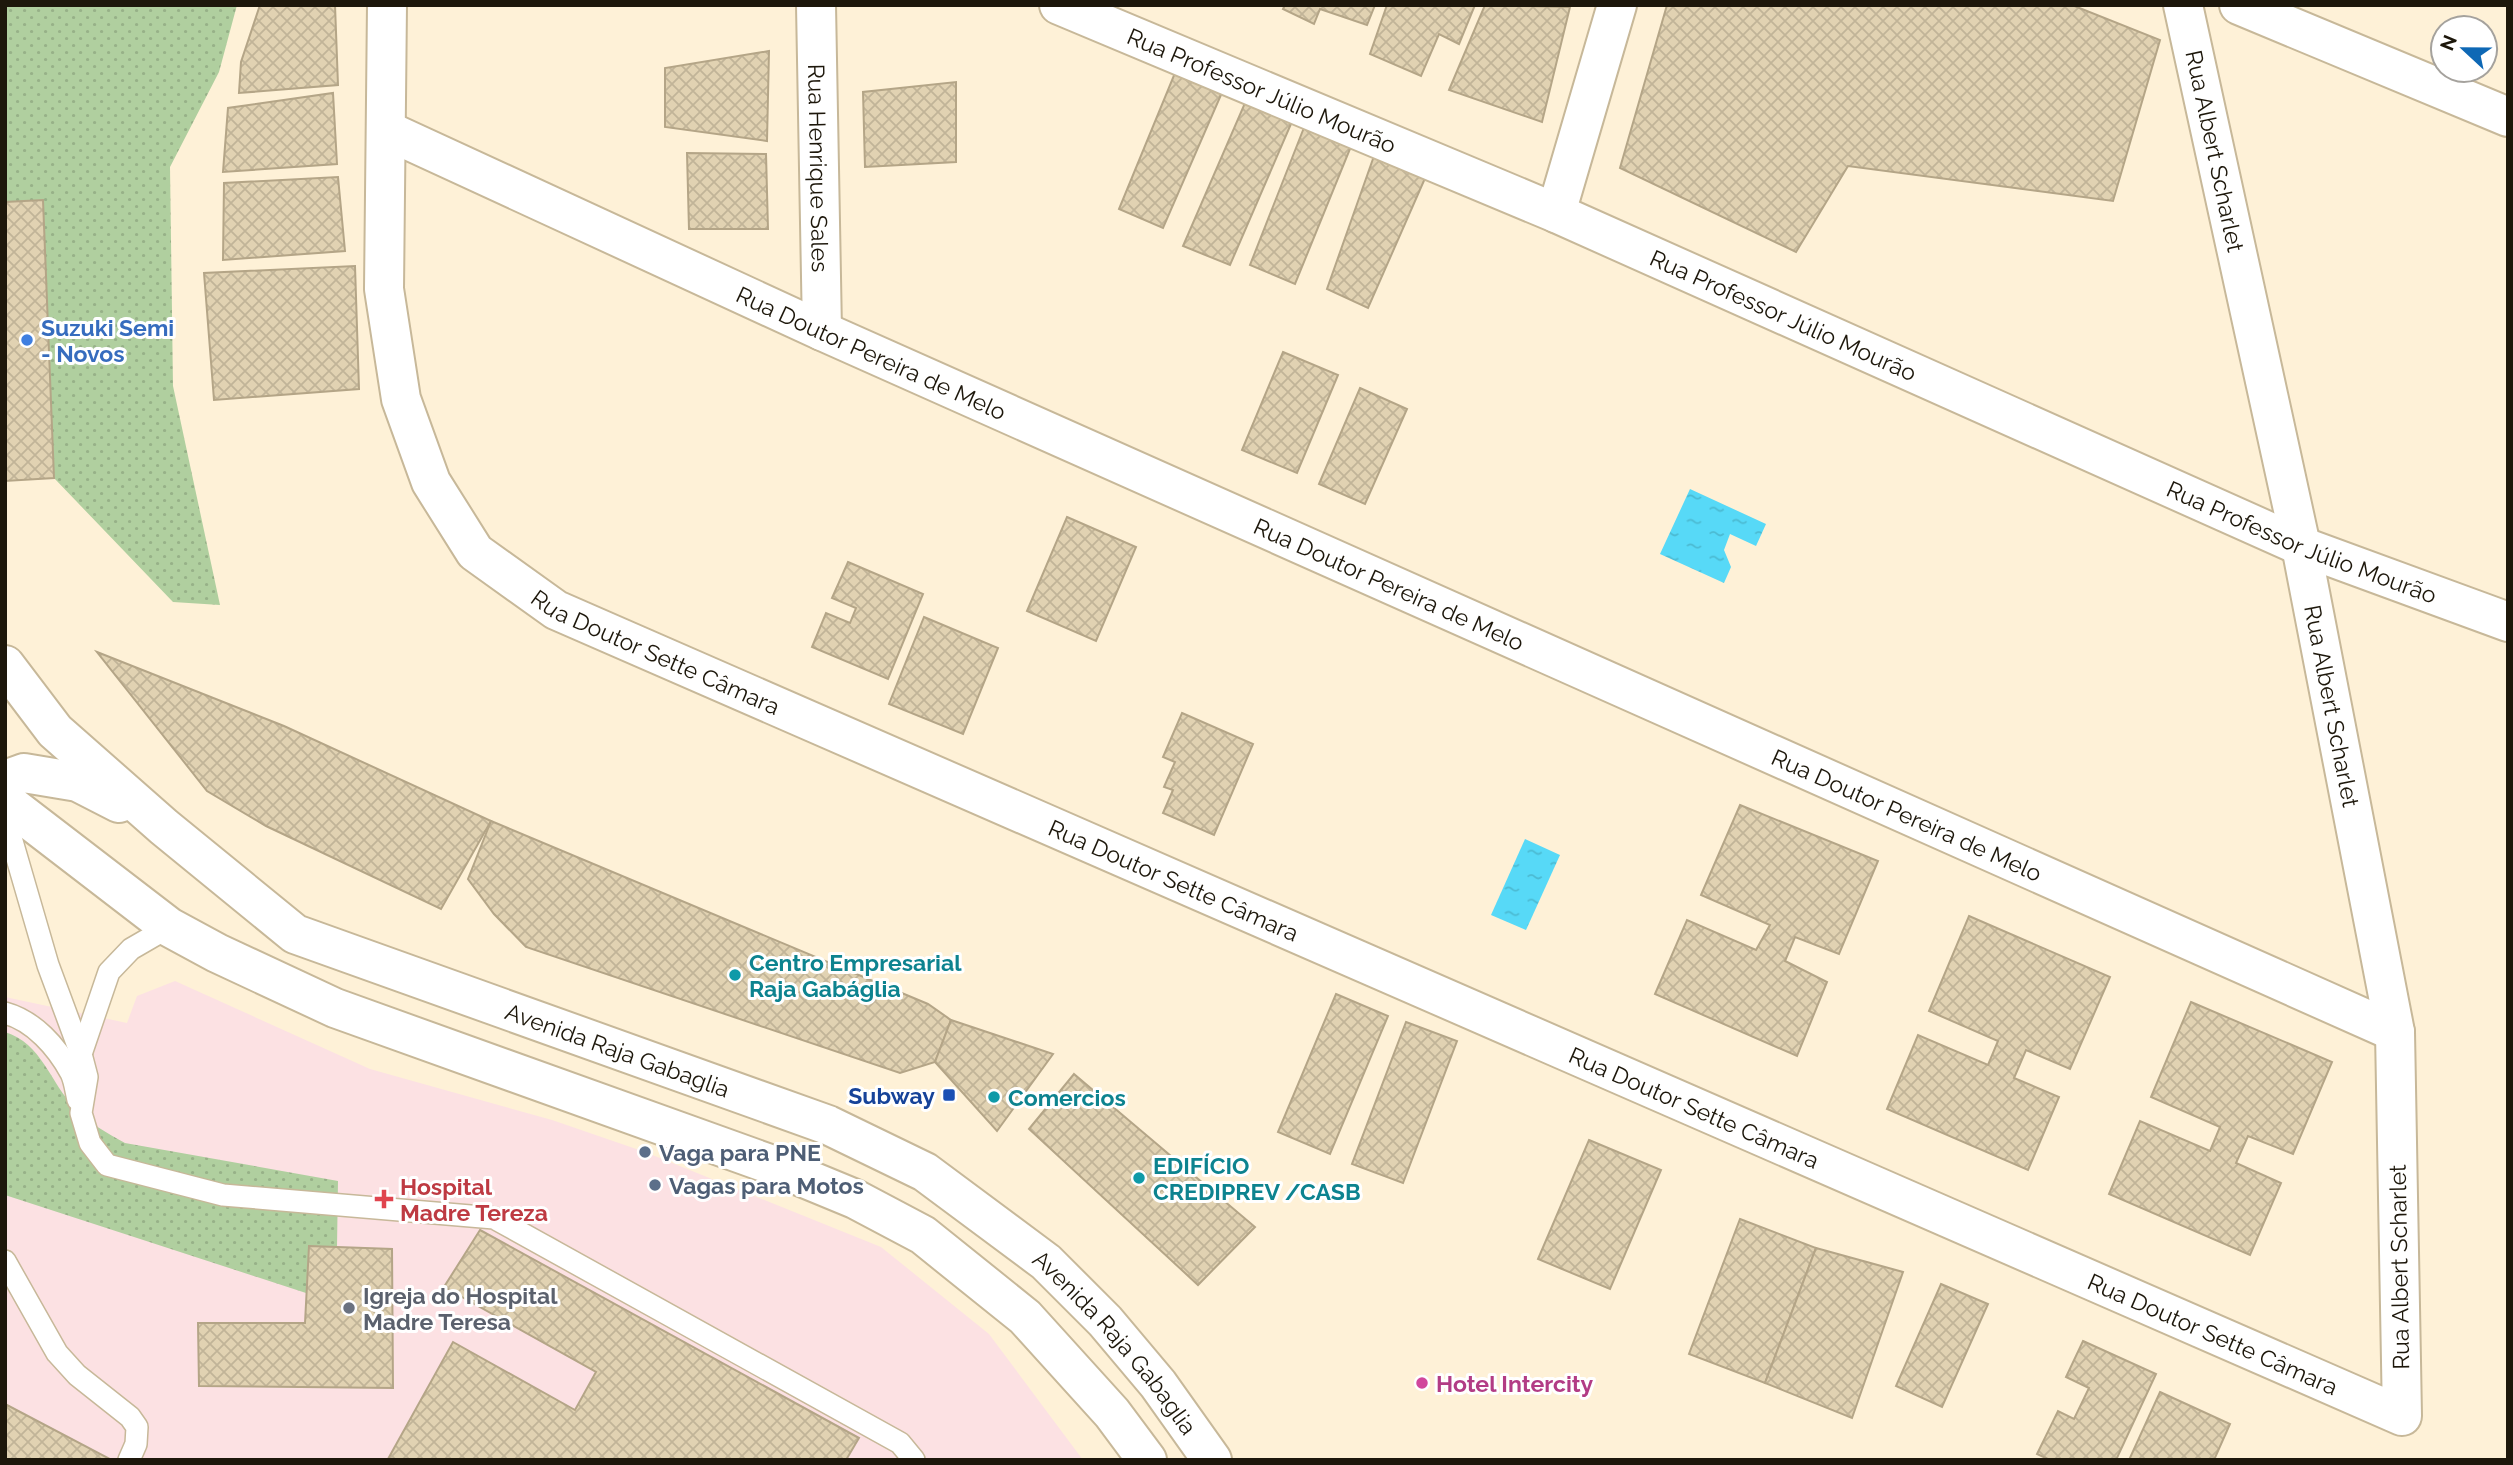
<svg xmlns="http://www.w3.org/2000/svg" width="2513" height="1465" viewBox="0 0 2513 1465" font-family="Raleway,sans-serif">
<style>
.medical{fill:#fce1e3}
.park{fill:url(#park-dots)}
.water{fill:url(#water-ripples)}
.building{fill:url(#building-cross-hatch);stroke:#b4a587;stroke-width:2}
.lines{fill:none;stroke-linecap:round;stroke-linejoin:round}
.service-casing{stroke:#c7b899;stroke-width:24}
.minor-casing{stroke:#c7b899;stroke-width:42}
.secondary-casing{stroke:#c7b899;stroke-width:42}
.service{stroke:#fff;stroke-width:21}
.minor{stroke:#fff;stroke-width:38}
.secondary{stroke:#fff;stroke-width:38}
.shop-dot{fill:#3f7fe0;stroke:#fff;stroke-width:2.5}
.culture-dot{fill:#0f9aa8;stroke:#fff;stroke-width:2.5}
.transit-dot{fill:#1a4fb4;stroke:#fff;stroke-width:2.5}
.service-dot{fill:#5c6f8a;stroke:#fff;stroke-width:2.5}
.health-dot{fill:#e0444e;stroke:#fff;stroke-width:2.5}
.worship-dot{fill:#6b7280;stroke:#fff;stroke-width:2.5}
.hotel-dot{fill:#d1479c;stroke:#fff;stroke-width:2.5}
.labels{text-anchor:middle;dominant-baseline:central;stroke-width:6;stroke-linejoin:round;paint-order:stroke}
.street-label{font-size:23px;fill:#1d170b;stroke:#fff}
.shop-label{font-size:23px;font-weight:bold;fill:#366cbe;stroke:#fff;text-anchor:start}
.culture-label{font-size:23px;font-weight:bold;fill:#0d838f;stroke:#fff;text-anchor:start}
.transit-label{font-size:23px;font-weight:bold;fill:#164399;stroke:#fff;text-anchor:end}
.service-label{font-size:23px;font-weight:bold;fill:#4e5e75;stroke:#fff;text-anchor:start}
.health-label{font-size:23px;font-weight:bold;fill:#be3a42;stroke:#fff;text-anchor:start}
.worship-label{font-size:23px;font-weight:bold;fill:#5b616d;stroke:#fff;text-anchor:start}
.hotel-label{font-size:23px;font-weight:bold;fill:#b23c85;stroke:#fff;text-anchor:start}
</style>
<defs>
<pattern id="park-dots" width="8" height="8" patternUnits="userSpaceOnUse" patternTransform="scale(1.75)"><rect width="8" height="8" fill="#b0cf9f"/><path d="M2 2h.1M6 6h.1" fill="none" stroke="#97b188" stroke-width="1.8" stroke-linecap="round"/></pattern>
<pattern id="water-ripples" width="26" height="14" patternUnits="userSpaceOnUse" patternTransform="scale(1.75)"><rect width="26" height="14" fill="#57d9f7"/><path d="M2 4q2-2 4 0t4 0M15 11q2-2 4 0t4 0" fill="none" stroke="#4bbad2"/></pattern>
<pattern id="building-cross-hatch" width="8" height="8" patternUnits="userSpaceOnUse" patternTransform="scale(1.75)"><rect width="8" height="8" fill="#e1d2b2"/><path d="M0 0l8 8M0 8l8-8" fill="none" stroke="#c1b498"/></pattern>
</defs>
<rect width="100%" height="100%" fill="#fef1d7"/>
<path class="medical" d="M175,981L370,1069L552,1120L645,1152L881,1247L989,1334L1083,1460H5V997L127,1023L137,996Z"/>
<g class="park">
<path d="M5,5H237L219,72L170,167L173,386L220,605L173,602L54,478L43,201L5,202Z"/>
<path d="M5,1032C42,1043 50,1083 75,1108C89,1123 107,1133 125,1143L338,1181L337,1247L309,1246L306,1293L5,1195Z"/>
</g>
<g class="water">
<path d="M1690,489L1766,524L1756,546L1730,534L1724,550L1731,567L1724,583L1660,554Z"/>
<path d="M1525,839L1560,855L1526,930L1491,915Z"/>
</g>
<g class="building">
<path d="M260,5H335L338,85L239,93L241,62Z"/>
<path d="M1285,5H1375L1367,25L1320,9L1314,24L1283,9Z"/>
<path d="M1387,5H1475L1459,44L1439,34L1421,76L1370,54Z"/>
<path d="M1485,5L1570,7L1542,122L1449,90Z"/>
<path d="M1667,5H2072L2160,40L2113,201L1848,166L1796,252L1620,168Z"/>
<path d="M769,51L767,141L665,127V68Z"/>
<path d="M1177,68L1224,88L1163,228L1119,209Z"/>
<path d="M956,82V162L865,167L863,92Z"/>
<path d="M333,93L337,164L223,172L228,108Z"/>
<path d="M1248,96L1294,117L1230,265L1183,246Z"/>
<path d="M1307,120L1354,139L1295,284L1250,265Z"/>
<path d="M687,153L766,154L768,229H689Z"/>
<path d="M1374,156L1426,176L1368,308L1327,289Z"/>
<path d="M338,177L345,251L223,260L224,183Z"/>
<path d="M43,200L54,478L5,481V202Z"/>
<path d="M355,266L359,389L214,400L204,273Z"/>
<path d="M1283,352L1338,375L1297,473L1242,450Z"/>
<path d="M1360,388L1407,409L1365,504L1319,484Z"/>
<path d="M1067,517L1136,547L1096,641L1027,611Z"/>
<path d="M848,562L923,594L888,679L812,647L826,613L850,623L856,608L832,598Z"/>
<path d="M924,617L998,648L963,734L889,704Z"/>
<path d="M97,652L284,726L491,821L441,909L266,826L207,791Z"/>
<path d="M1182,713L1253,744L1214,835L1163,813L1173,790L1164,787L1175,762L1163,757Z"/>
<path d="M1740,805L1878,861L1839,954L1795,937L1785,961L1827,982L1797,1056L1655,994L1687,920L1756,950L1770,925L1701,895Z"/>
<path d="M491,821L928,1004L951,1020L935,1062L900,1073L526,947L494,914L468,879Z"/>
<path d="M1969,916L2110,977L2070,1069L2026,1050L2014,1078L2059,1097L2028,1170L1887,1109L1918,1035L1988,1065L1998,1041L1929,1011Z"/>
<path d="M1336,994L1388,1016L1330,1154L1278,1132Z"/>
<path d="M2191,1002L2332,1062L2293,1154L2248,1136L2236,1163L2281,1183L2250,1255L2109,1194L2140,1121L2210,1151L2220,1127L2151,1097Z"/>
<path d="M951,1020L1053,1054L997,1131L935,1062Z"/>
<path d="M1406,1022L1457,1041L1403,1183L1352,1164Z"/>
<path d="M1074,1074L1255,1227L1198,1285L1029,1129Z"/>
<path d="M1589,1140L1661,1170L1610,1289L1538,1259Z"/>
<path d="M1740,1219L1816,1248L1765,1383L1689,1354Z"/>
<path d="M480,1230L859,1438L846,1460L388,1459L453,1342L575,1410L596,1372L444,1287Z"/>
<path d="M309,1246L392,1249L393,1388L199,1386L198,1323H305Z"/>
<path d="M1816,1248L1903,1272L1852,1418L1765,1383Z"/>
<path d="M1941,1284L1988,1304L1942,1407L1896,1386Z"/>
<path d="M2083,1341L2156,1374L2116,1460H2050L2037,1454L2058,1411L2074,1419L2089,1388L2066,1377Z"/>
<path d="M2160,1392L2230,1424L2214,1460H2129Z"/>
<path d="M5,1404L110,1459V1460H5Z"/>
</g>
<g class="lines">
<defs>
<g id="service">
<path d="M5,817L48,965L81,1054L87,1077L81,1113L90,1143L107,1165L223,1195L494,1218L900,1443L914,1460"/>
<path d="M5,1013C34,1021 57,1047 71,1073C75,1081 76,1092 78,1100"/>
<path d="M81,1054L109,972L131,949L169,927"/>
<path d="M5,1261L57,1353L77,1375L130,1417L137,1427L136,1444L129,1460"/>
</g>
<g id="minor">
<path id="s1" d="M387,5L384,289L401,399L431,482L475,552L556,610L2402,1416L2395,1032L2301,546L2183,5"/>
<path id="s2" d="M816,5L822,331"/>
<path id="s3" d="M1059,5L1556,213L2301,546L2508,622"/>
<path d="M2239,5L2508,117"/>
<path id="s4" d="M386,130L822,331L2395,1032"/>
<path d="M1556,213L1617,5"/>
</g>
<g id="secondary">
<path id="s5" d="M5,665L55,731L164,827L295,934L828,1125L925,1172L1046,1262L1105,1321L1158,1384L1212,1460"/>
<path d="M5,780L24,773L78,782L119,803"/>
<path d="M5,801L169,927L217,953L335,1008L775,1166L855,1199L923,1235L1025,1317L1112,1413L1147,1460"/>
</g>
</defs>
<use href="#service" class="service-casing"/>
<use href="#minor" class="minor-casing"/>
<use href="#secondary" class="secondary-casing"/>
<use href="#service" class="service"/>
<use href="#minor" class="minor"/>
<use href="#secondary" class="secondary"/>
</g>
<circle class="shop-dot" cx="27" cy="340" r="7"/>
<g class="culture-dot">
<circle cx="735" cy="975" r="7"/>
<circle cx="994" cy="1097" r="7"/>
<circle cx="1139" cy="1178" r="7"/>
</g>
<rect class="transit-dot" x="942" y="1088" width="14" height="14" rx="3.5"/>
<g class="service-dot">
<circle cx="645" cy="1152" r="7"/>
<circle cx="655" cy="1185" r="7"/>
</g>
<path class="health-dot" d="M380.5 1188.5h7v7h7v7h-7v7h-7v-7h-7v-7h7z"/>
<circle class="worship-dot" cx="349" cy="1308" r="7"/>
<circle class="hotel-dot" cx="1422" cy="1383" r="7"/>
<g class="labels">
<g class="street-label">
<text stroke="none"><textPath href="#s3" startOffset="220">Rua Professor Júlio Mourão</textPath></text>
<text transform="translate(2215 151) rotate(78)">Rua Albert Scharlet</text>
<text stroke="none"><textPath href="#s2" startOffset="163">Rua Henrique Sales</textPath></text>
<text stroke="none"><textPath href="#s3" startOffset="788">Rua Professor Júlio Mourão</textPath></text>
<text stroke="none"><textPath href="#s4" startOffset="534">Rua Doutor Pereira de Melo</textPath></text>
<text stroke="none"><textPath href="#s3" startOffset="1354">Rua Professor Júlio Mourão</textPath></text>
<text stroke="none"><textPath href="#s4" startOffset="1101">Rua Doutor Pereira de Melo</textPath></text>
<text stroke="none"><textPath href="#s1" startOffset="774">Rua Doutor Sette Câmara</textPath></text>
<text transform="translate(2332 706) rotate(79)">Rua Albert Scharlet</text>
<text stroke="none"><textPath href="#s4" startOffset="1668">Rua Doutor Pereira de Melo</textPath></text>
<text stroke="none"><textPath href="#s1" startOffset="1340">Rua Doutor Sette Câmara</textPath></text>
<text stroke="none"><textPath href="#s5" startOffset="740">Avenida Raja Gabaglia</textPath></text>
<text stroke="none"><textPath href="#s1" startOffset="1908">Rua Doutor Sette Câmara</textPath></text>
<text transform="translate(2399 1267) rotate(-91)">Rua Albert Scharlet</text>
<text stroke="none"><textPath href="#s1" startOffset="2474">Rua Doutor Sette Câmara</textPath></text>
<text stroke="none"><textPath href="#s5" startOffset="1328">Avenida Raja Gabaglia</textPath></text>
</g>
<g class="shop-label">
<text x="41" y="327">Suzuki Semi<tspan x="41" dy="26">- Novos</tspan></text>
</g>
<g class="culture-label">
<text x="749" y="962">Centro Empresarial<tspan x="749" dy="26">Raja Gabáglia</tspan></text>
<text x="1008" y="1097">Comercios</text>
<text x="1153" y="1165">EDIFÍCIO<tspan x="1153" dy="26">CREDIPREV /CASB</tspan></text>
</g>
<g class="transit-label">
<text x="935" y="1095">Subway</text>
</g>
<g class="service-label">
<text x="659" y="1152">Vaga para PNE</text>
<text x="669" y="1185">Vagas para Motos</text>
</g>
<g class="health-label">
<text x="400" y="1186">Hospital<tspan x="400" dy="26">Madre Tereza</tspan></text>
</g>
<g class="worship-label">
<text x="363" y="1295">Igreja do Hospital<tspan x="363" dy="26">Madre Teresa</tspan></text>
</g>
<g class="hotel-label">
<text x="1436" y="1383">Hotel Intercity</text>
</g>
</g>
<rect width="2513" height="1465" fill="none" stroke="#1d170b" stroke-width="14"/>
<g transform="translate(2464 49) rotate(292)"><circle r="33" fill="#ffffff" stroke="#a5a29d" stroke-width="2"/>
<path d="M0-5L12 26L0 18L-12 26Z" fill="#0e68b5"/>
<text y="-10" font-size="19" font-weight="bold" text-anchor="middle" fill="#1d170b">N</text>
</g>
</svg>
